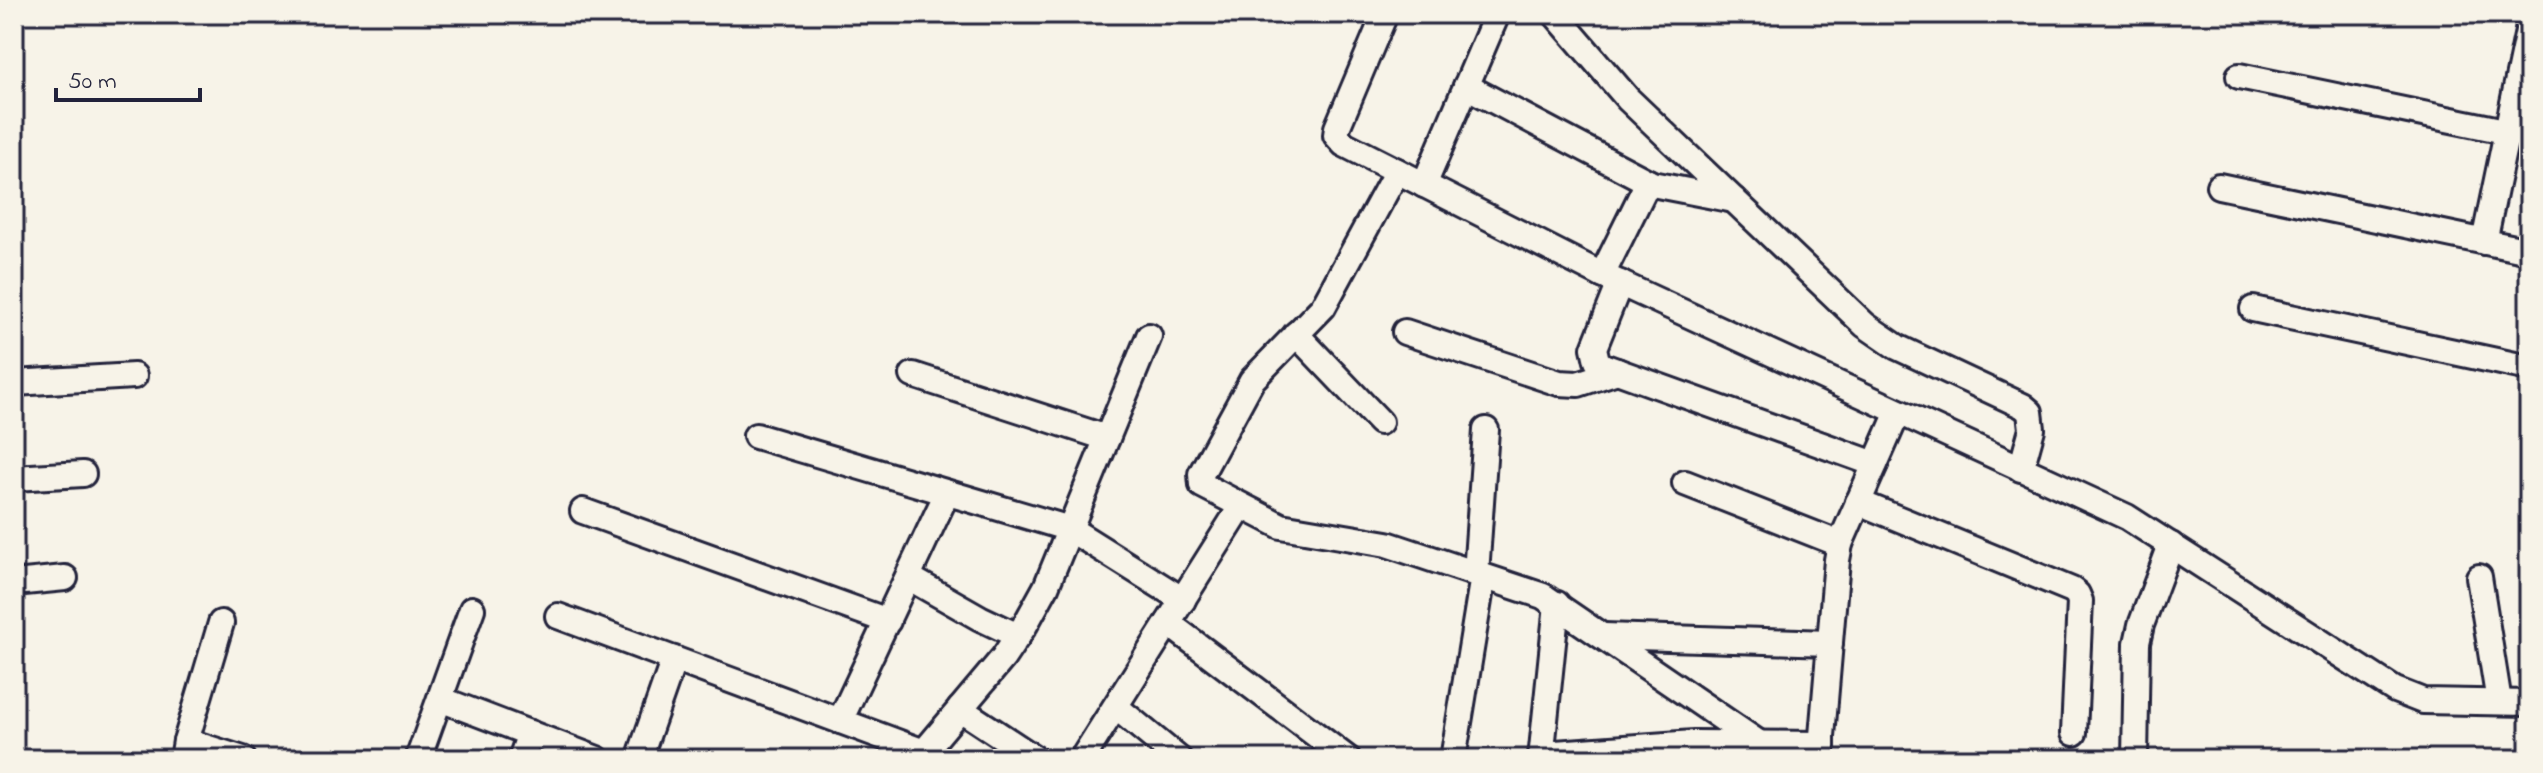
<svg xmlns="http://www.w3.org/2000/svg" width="2543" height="773" viewBox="0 0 2543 773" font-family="'Indie Flower',sans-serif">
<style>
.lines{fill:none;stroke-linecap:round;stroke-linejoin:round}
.minor-casing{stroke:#22223b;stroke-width:30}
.minor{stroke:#f7f3e8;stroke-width:24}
</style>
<rect width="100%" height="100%" fill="#f7f3e8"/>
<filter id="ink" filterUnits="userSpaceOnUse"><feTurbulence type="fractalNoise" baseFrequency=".0125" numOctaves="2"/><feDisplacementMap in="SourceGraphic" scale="16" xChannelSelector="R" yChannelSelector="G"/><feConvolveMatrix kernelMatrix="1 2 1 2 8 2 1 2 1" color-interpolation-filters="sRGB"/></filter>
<g filter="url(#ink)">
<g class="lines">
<defs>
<g id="minor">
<path d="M1385,14L1337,128L1336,135L1344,144L1602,275L2127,517L2395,690L2423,701L2529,703"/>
<path d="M1555,14L1628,99L1865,325L1897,347L2023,406L2030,412L2032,429L2021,469"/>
<path d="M2239,76L2529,136"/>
<path d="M1466,86L1652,184L1734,200"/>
<path d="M1397,171L1323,307L1252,380L1201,474L1202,485L1281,526L1387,544L1543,596L1760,744"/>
<path d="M1424,185L1497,14"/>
<path d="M2219,186L2529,251"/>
<path d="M2484,242L2529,26"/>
<path d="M1602,275L1648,182"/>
<path d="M1620,283L1594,348L1597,361L1603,366L1875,464"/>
<path d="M2253,309L2529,368"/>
<path d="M1405,332L1559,383L1578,384L1617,371"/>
<path d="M1296,334L1380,422"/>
<path d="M913,375L1107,438"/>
<path d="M14,383L134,376"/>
<path d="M756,436L1070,529L1183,600"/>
<path d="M14,478L83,474"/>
<path d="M1685,483L1840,544"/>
<path d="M1858,502L2072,590L2077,594L2080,601L2074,733"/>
<path d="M583,511L888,621"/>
<path d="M1476,574L1486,430"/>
<path d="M908,577L980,618L1018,636"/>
<path d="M2479,577L2499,702"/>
<path d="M14,583L65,578"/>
<path d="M558,616L924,752"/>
<path d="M1168,623L1348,759"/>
<path d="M1604,636L1830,643"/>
<path d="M440,699L597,759"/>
<path d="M1116,707L1179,759"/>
<path d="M960,709L1036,759"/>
<path d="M840,721L947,493"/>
<path d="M186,741L243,759"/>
<path d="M1541,754L1694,743L1822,744"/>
<path d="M183,759L186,741L221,623"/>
<path d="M418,759L472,609"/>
<path d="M521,759L530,733"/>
<path d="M639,759L674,659"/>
<path d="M918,759L1003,658L1025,625L1046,587L1149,336"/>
<path d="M1082,759L1241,507"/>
<path d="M1453,759L1483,576"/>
<path d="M1541,759L1557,604"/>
<path d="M1822,759V736L1837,560L1840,544L1898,412"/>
<path d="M2135,759L2137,643L2141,625L2171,545"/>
</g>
</defs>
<use href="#minor" class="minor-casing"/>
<use href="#minor" class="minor"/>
</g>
</g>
<rect width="2543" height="773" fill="none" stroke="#f7f3e8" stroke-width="48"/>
<rect x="24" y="24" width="2495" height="725" fill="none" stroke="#22223b" stroke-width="3" filter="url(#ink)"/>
<path d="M56 88v12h144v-12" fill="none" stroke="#22223b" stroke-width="4"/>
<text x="68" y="88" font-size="24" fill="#22223b" stroke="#f7f3e8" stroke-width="6" paint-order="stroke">50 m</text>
</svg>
